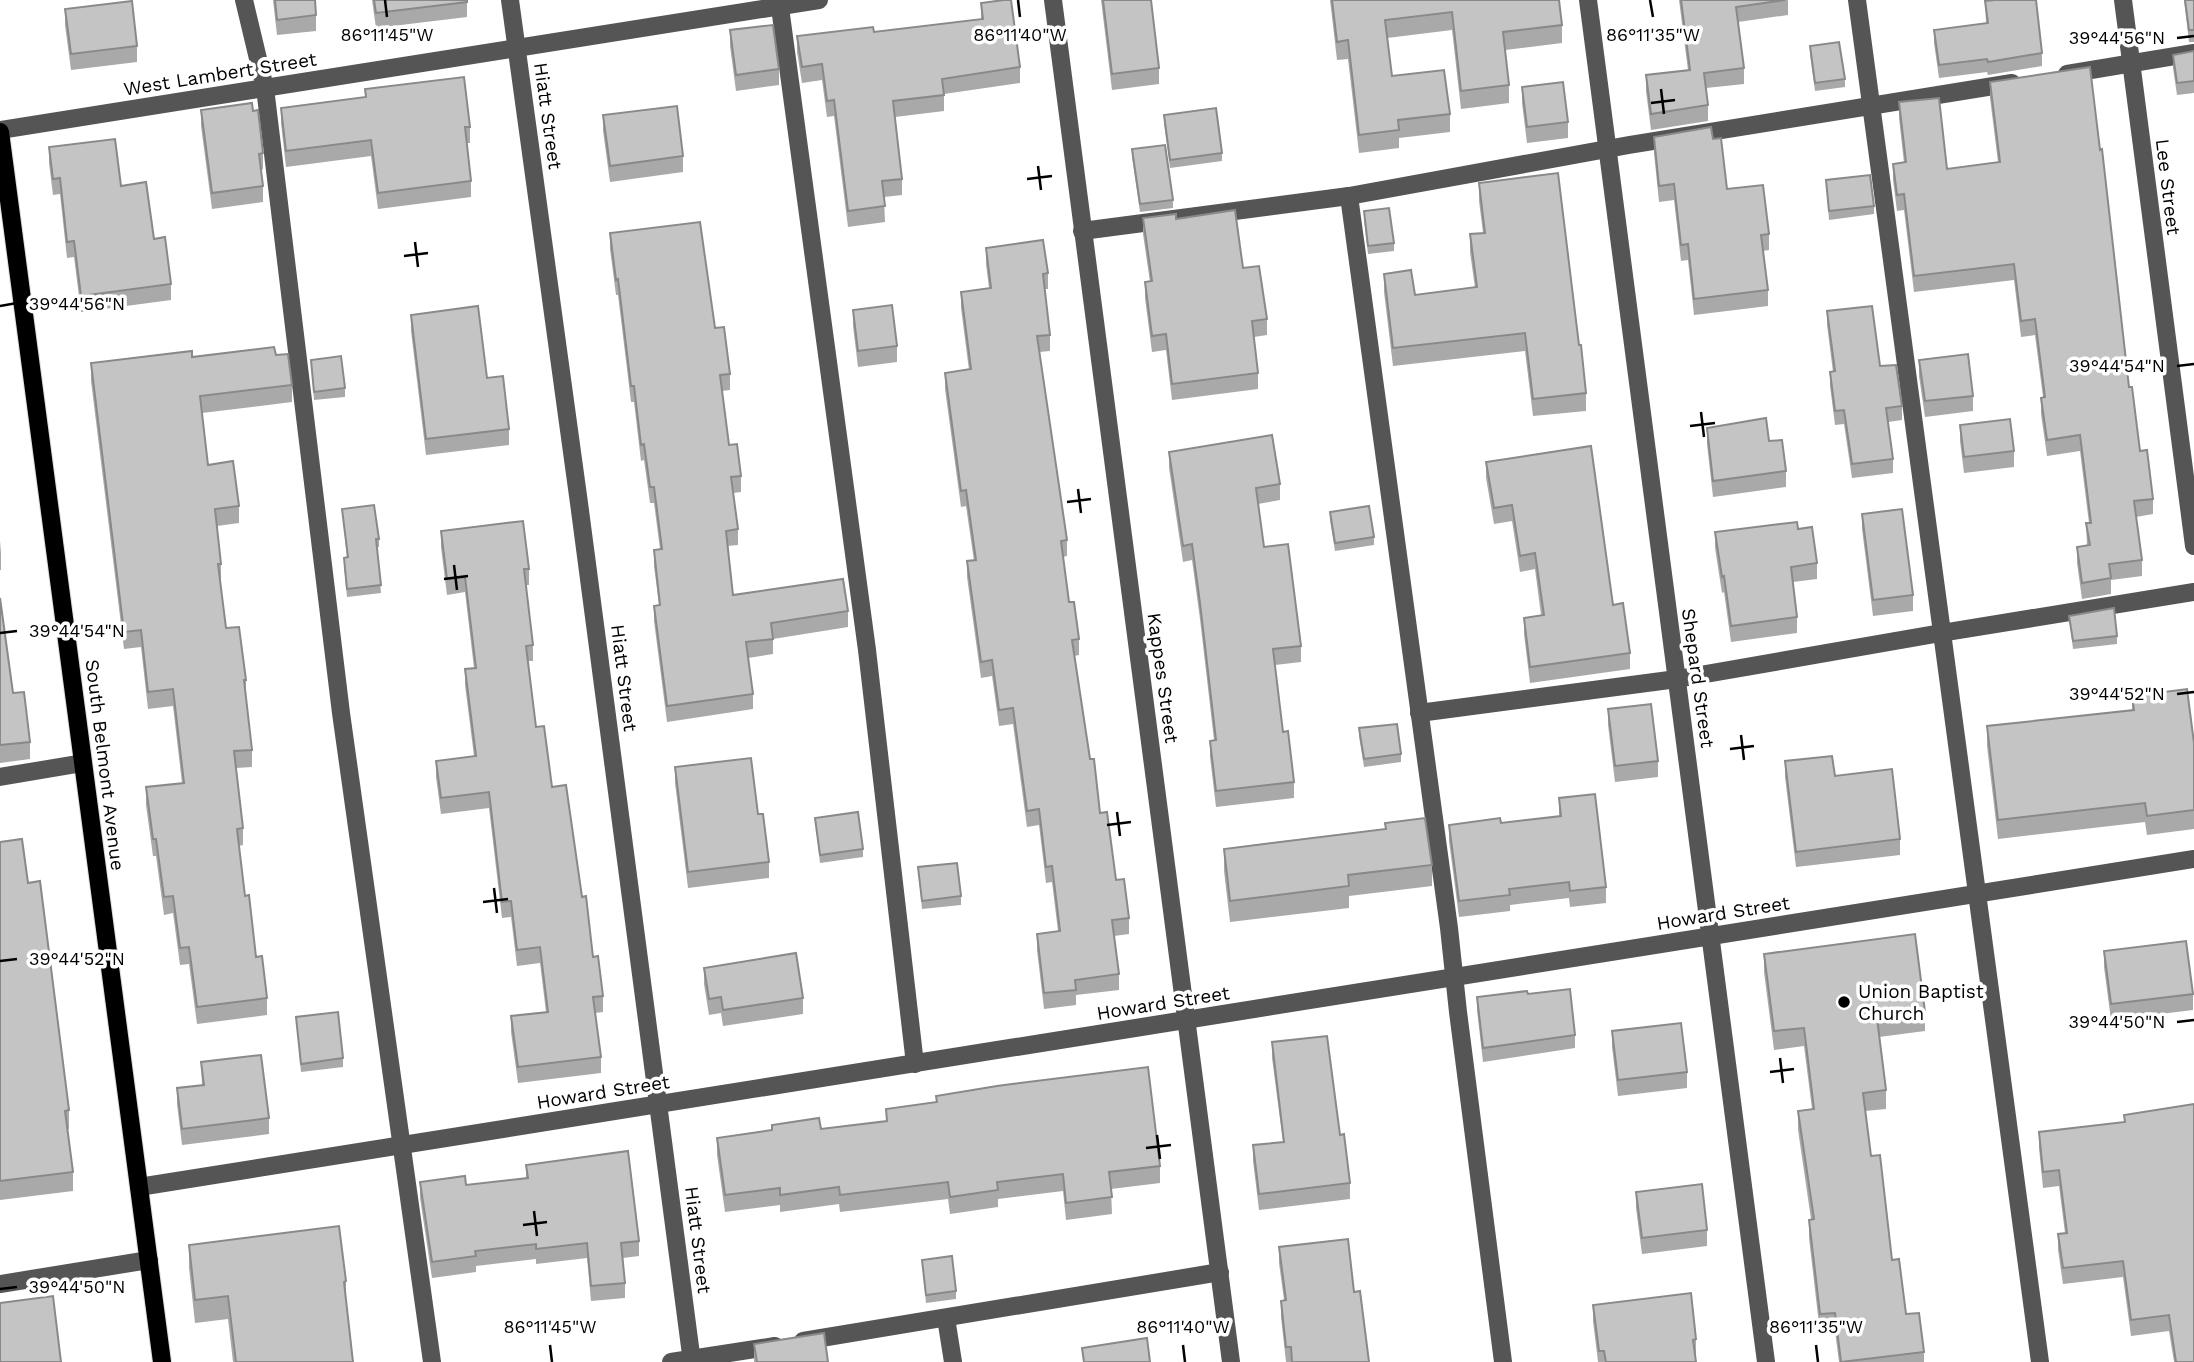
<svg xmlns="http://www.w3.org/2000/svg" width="2194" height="1362" viewBox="0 0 2194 1362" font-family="'Work Sans',sans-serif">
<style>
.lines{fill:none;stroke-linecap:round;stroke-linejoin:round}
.major-casing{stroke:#dbdbdb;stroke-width:20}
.minor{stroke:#555;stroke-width:18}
.major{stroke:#000;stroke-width:18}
.wall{fill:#a9a9a9}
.building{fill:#c4c4c4;stroke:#898989;stroke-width:2}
.ticks{fill:none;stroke:#000;stroke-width:2.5}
.poi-dot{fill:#000;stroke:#fff;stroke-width:2.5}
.labels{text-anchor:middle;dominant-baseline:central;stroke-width:7;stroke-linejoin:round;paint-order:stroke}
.street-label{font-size:19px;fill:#000;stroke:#fff}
.poi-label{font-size:19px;fill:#000;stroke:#fff;text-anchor:start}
.ticks-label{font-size:18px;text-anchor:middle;fill:#000;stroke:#fff;stroke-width:7;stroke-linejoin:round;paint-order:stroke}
</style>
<rect width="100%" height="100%" fill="#fff"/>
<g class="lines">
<defs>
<path id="major" d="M0,132L162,1362"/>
</defs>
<use href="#major" class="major-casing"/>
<g class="minor">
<path d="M244,0L265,88L341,713L432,1362"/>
<path d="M510,0L579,503L692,1362"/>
<path d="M779,0L867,650L915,1064"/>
<path d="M1053,0L1231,1362"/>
<path d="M1588,0L1766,1362"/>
<path d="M1857,0L2040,1362"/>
<path d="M2123,0L2194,546"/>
<path d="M2067,74L2194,53"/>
<path d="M0,130L819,0"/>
<path d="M1349,196L1449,928L1458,1012L1503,1362"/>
<path d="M1082,231L1349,196L1629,145L2012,83"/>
<path d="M1419,713L1677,679L1941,633L2194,592"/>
<path d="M0,777L83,763"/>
<path d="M139,1187L2194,859"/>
<path d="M0,1284L149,1260"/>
<path d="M946,1318L953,1362"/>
<path d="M803,1341L1220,1272"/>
<path d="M671,1362L775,1346"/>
</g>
<use href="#major" class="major"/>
</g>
<g class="wall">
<path d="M273,0H315L316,15V31L277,35Z"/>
<path d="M372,0H467V17L376,28Z"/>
<path d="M1101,0H1151L1159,68V84L1112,90Z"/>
<path d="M1330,0H1559L1562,25V43L1505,50L1509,85V103L1461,109L1452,30L1387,38L1392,76L1450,114V132L1399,138V148L1359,153L1348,59L1337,60Z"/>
<path d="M1679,0H1788V15L1738,22L1744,68V84L1706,88L1708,105V121L1651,130L1646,91V75L1688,70Z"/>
<path d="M2184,0H2194V42H2189Z"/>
<path d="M1985,1L2042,53V66L1988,75L1987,72L1939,78L1934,43V30L1986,23Z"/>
<path d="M981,3L1020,67V83L944,94V111L895,117L902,179V195L884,197L885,222L848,227L834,116L827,117L822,80L802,83L797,52V36L874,32L981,19Z"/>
<path d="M65,9L137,46V62L71,70L65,25Z"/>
<path d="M730,30L779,69V85L736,91L730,46Z"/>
<path d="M1810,46L1845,79V87L1815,91L1810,54Z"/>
<path d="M2194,51V93L2177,95L2173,68V55Z"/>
<path d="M1990,82L2129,387L2140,451L2153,499V514L2136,517L2142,560V576L2111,580V594L2082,599L2077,563V547L2087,546L2086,523H2089L2080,451L2047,456L2041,414V398L2043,397L2035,335L2021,337L2014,280L1914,292L1904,210L1897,211L1893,180V164L1904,163L1899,118V102L1947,169L1998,162L1990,98Z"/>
<path d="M1522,87L1568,122V138L1527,143L1522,103Z"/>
<path d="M365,89L470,127V143H467L471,181V197L378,209L371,156L286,167L281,123V108L365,97Z"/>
<path d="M201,110L253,111L263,153V169L261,170L263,186V202L212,209L201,126Z"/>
<path d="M603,115L683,156V172L610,182L603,131Z"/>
<path d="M1164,115L1222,153V161L1170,168L1164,123Z"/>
<path d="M1654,137L1713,139L1727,189L1769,234V250L1763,251L1768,290V306L1694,315L1688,260L1681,261L1674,200L1659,202L1654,153Z"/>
<path d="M49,147L121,186L154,239L171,284V300L81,312L74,257L67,258L60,194L53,195L49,163Z"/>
<path d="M1132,149L1173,200V208L1140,212L1132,157Z"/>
<path d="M1826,180L1874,206V214L1829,220Z"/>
<path d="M1479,183L1579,345L1586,393V411L1533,416L1525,351L1393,366L1384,292V274L1415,295L1475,288L1470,252V234L1483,233L1479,201Z"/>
<path d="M1364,211L1394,243V251L1368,254L1364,219Z"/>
<path d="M1143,218L1176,219L1243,268L1267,319V335L1254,337L1258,373V389L1172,400L1166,350L1152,352L1145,298V282H1150L1143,234Z"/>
<path d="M610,233L715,328L730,374V390L722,391L729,445L741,476V492L733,493L738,529V545L727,546L733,595L848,611V627L773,639V654L748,658L753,694V709L667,722L654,621V606L659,605L654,566V550L660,549L654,503H650L644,460L641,461L634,402H631L618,295H616L610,249Z"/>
<path d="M986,248L1048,273V289H1045L1050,335V351L1039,352L1067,540V556L1063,557L1069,602L1079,639V655L1074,656L1090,759L1100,813L1116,880L1129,918V934L1114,936L1119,974V990L1076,995V1005L1044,1009L1037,950V934L1058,931L1052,882L1046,883L1039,825L1027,827L1013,724L999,726L992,676L981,678L967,577V561H974L966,506L961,507L945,389V373L969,370L961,308V292L989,288L986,264Z"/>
<path d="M853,310L897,346V362L858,367L853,326Z"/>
<path d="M1827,311L1880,366L1902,406V420L1888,422L1893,459V473L1852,478L1844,424L1835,425L1830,386V372H1833L1827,325Z"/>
<path d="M411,315L509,429V445L426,455L411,331Z"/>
<path d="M276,355L292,385V402L202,413L208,465L239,506V523L217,526L221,564V581H220L226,628L246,680V694L252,750V767L236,768L243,828V845L239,846L245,896L256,957L267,998V1015L197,1024L189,964L180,965L173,913L164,915L156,856H153L146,805V787L182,783L173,706L148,709L141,647L124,649L91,381V363Z"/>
<path d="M311,360L345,388V397L314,400Z"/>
<path d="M1919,360L1973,396V411L1925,417L1919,376Z"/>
<path d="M1960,425L2014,451V467L1964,473L1960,441Z"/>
<path d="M1707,428L1769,441L1786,471V487L1713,497L1707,444Z"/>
<path d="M1169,452L1280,484V500L1258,504L1264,547L1301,646V662L1275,665L1283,732L1294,782V798L1216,807L1210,757V741L1214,740L1200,619L1192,560L1183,562L1169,468Z"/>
<path d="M1486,462L1613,605L1630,653V669L1530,683L1524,634V618L1541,615L1535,569L1520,572L1512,521L1494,524L1486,478Z"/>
<path d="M342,509L379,539V547H377L381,593L347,597L344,566V558H347Z"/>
<path d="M1330,512L1374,537V545L1335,551L1330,520Z"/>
<path d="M1862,514L1913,595V611L1873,616L1862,529Z"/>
<path d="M1798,529L1817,563V579L1793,582L1797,617V633L1731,642L1724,592L1722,593L1715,548V532Z"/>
<path d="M441,531L529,569V585H526L533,645V661H528L536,727L582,897L593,957L603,996V1012L595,1013L601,1057V1073L518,1083L511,1032V1016L546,1012L540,963L517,966L511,917L502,918L489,808L441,814L436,777V761L474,756L465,685V669L474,668L465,592L447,595L441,547Z"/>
<path d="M0,541L1,553V570H0Z"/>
<path d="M0,598L13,693L30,742V759L0,763Z"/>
<path d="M2069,616L2117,636V644L2073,649Z"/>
<path d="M2132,696L2194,743V829L2147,835L2145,822L1998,839L1987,746V726L2132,710Z"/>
<path d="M1608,709L1658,761V777L1615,782L1608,725Z"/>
<path d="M1359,728L1401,754V762L1364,767L1359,736Z"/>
<path d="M1785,761L1835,776L1900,839V855L1796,867L1785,777Z"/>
<path d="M675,767L758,814L769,862V878L688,888L675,783Z"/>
<path d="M1559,798L1606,887V903L1570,907L1569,898L1510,905V911L1459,917L1449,841V825L1501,823L1559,816Z"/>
<path d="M815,818L863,849V857L820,863Z"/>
<path d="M1385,823L1432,865V886L1349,896V908L1230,922L1224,871V849L1385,829Z"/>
<path d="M0,842L28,883L69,1110V1129H67L73,1172V1191L0,1200Z"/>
<path d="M918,867L961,896V905L922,909Z"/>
<path d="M2104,951L2193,994V1010L2111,1020L2104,967Z"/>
<path d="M1764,954L1925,1012V1031L1879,1037L1886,1090V1109L1865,1111L1871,1156L1892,1260L1906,1314L1924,1352V1362H1839L1835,1331L1820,1333L1809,1238V1220L1811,1219L1798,1130V1111L1812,1109L1804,1046L1774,1050L1764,972Z"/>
<path d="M704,968L803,998V1014L723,1026L721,1013L709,1015L704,984Z"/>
<path d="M1528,994L1575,1035V1048L1483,1062L1477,1010V997Z"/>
<path d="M296,1017L343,1058V1067L301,1072Z"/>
<path d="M1612,1031L1687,1072V1088L1618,1096L1612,1047Z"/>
<path d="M1272,1042L1350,1183V1199L1259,1210L1253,1161V1145L1283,1142L1272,1058Z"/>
<path d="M201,1062L269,1118V1134L182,1145L177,1104V1088L202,1085Z"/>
<path d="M936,1096L1160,1166V1183L1111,1189L1112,1214L1066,1220L1063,1191L998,1199V1207L950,1214L948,1199L840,1212L839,1204L780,1212V1205L725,1212L717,1155V1138L772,1130V1125L821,1129L886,1121V1109L936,1102Z"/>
<path d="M2124,1115L2194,1362H2174L2169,1331L2131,1336L2123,1277L2063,1284L2058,1250V1234L2065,1233L2059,1186L2043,1188L2039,1148V1132L2124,1122Z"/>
<path d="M526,1165L639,1241V1256L623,1258L625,1283V1298L591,1301L587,1258L536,1264V1259L476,1266V1272L432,1278L420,1198V1182L466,1185L526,1178Z"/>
<path d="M1636,1192L1707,1230V1246L1642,1254L1636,1208Z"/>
<path d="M189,1245L346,1281V1300L353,1362H233L228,1319L195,1323L189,1268Z"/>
<path d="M1279,1247L1354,1292L1369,1362H1286L1281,1317V1301L1284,1300L1279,1263Z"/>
<path d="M922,1260L956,1291V1299L926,1303Z"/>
<path d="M1593,1305L1696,1339V1355L1695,1356L1696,1362H1598L1593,1321Z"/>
<path d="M754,1344L828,1362H754Z"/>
</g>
<g class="building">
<path d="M275,0H315L316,15L277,20Z"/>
<path d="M374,0H467V2L376,13Z"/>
<path d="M1004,0H1011L1020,67L942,79L944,95L893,101L902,179L882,181L885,206L848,211L834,100L827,101L822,64L802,67L797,36L873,27L874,32L983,19L981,3Z"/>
<path d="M1103,0H1151L1159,68L1112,74Z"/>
<path d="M1332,0H1559L1562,25L1503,32L1509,85L1461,91L1452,12L1385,20L1392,76L1444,70L1450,114L1398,120L1399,130L1359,135L1348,40L1337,42Z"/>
<path d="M1681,0H1785L1736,7L1744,68L1704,73L1708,105L1651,114L1646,75L1690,70Z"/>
<path d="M1995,0H2036L2042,53L1988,62L1987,59L1939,65L1934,30L1988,23L1985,1Z"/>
<path d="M2185,0H2194V30H2189Z"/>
<path d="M132,1L137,46L71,54L65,9Z"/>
<path d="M773,25L779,69L736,75L730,30Z"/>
<path d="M1839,42L1845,79L1815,83L1810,46Z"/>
<path d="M2194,51V81L2177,83L2173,55Z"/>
<path d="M2090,67L2100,150L2102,149L2129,387H2132L2140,451L2147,450L2153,499L2134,501L2142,560L2109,564L2111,578L2082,583L2077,547L2090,545L2086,523H2091L2080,435L2047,440L2041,398L2045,397L2035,319L2021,321L2014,264L1914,276L1904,194L1897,195L1893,164L1906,162L1899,102L1939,98L1947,169L2000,162L1990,82Z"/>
<path d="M464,77L470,127H465L471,181L378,193L371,140L286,151L281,108L366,97L365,89Z"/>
<path d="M1563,82L1568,122L1527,127L1522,87Z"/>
<path d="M252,103L253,111L258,110L263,153L259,154L263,186L212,193L201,110Z"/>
<path d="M677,106L683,156L610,166L603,115Z"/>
<path d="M1216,108L1222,153L1170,160L1164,115Z"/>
<path d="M1711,127L1713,139L1721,138L1727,189L1763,185L1769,234L1761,235L1768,290L1694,299L1688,244L1681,245L1674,184L1659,186L1654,137Z"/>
<path d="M115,139L121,186L146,182L154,239L165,237L171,284L81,296L74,241L67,242L60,178L53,179L49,147Z"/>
<path d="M1165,145L1173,200L1140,204L1132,149Z"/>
<path d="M1558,173L1579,345H1581L1586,393L1533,399L1525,333L1393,348L1384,274L1411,270L1415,295L1477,287L1470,234L1485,233L1479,183Z"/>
<path d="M1870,175L1874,206L1829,211L1826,180Z"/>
<path d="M1389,208L1394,243L1368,246L1364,211Z"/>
<path d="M1235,210L1243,268L1259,266L1267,319L1252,321L1258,373L1172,384L1166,334L1152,336L1145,282L1152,281L1143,218L1176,214V219Z"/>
<path d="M700,222L715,328L724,327L730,374L720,375L729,445L737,444L741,476L731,477L738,529L726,531L733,595L843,579L848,611L771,623L773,639L746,642L753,694L667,706L654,606L660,605L654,550L662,549L654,487H650L644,444L641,445L634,386H631L618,279L616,280L610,233Z"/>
<path d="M1043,240L1048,273L1043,274L1050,335L1037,336L1067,540L1061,541L1069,602H1074L1079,639L1072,640L1090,759H1094L1100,813L1107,812L1116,880L1124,879L1129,918L1112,920L1119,974L1075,980L1076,990L1044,993L1037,934L1060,931L1052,866L1046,867L1039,809L1027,811L1013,708L999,710L992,660L981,662L967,561L976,560L966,490L961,491L945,373L971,369L961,292L991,288L986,248Z"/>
<path d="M892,305L897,346L858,351L853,310Z"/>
<path d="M478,306L487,378L503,376L509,429L426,439L411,315Z"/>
<path d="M1872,306L1880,366L1896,365L1902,406L1886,408L1893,459L1852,464L1844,410L1835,411L1830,372L1835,371L1827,311Z"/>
<path d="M274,347L276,355L288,354L292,385L200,396L208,465L233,461L239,506L215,509L221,564H218L226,628L239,627L246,680H244L252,750L234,751L243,828L237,829L245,896L249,895L256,957L262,956L267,998L197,1007L189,947L180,948L173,896L164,897L156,839H153L146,787L184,783L173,689L148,692L141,630L124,632L91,363L192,351V357Z"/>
<path d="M1968,354L1973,396L1925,401L1919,360Z"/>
<path d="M341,356L345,388L314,392L311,360Z"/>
<path d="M1766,418L1769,441L1782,440L1786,471L1713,481L1707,428Z"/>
<path d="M2010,419L2014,451L1964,457L1960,425Z"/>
<path d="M1272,435L1280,484L1256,488L1264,547L1288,544L1301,646L1273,649L1283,732L1288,731L1294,782L1216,791L1210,741L1216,740L1200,603L1192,544L1183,546L1169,452Z"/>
<path d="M1591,446L1613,605L1623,603L1630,653L1530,667L1524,618L1544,615L1535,553L1520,556L1512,505L1494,508L1486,462Z"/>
<path d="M374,505L379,539H376L381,585L347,589L344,558L348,557L342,509Z"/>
<path d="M1369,506L1374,537L1335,543L1330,512Z"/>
<path d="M1902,509L1913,595L1873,600L1862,514Z"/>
<path d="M523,521L529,569H524L533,645L526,646L536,727L544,726L552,787L566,785L582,897L586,896L593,957L598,956L603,996L593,997L601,1057L518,1067L511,1016L548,1012L540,947L517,950L511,901L502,902L489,792L441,798L436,761L476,756L465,669L476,668L465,577L447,579L441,531Z"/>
<path d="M1797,522L1798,529L1812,527L1817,563L1791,567L1797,617L1731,626L1724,576L1722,577L1715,532Z"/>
<path d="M0,598L13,693L24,692L30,742L0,745Z"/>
<path d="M2114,608L2117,636L2073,641L2069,616Z"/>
<path d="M2187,689L2194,743V810L2147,816L2145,803L1998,820L1987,726L2134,710L2132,696Z"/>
<path d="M1651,704L1658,761L1615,766L1608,709Z"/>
<path d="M1397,724L1401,754L1364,759L1359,728Z"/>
<path d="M1832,756L1835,776L1892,769L1900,839L1796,852L1785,761Z"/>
<path d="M751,758L758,814H763L769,862L688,872L675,767Z"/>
<path d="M1595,794L1606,887L1570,891L1569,882L1509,889L1510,895L1459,901L1449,825L1500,818L1501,823L1561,816L1559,798Z"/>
<path d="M858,812L863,849L820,855L815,818Z"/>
<path d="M1425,818L1432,865L1348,875L1349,886L1230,901L1224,849L1386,829L1385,823Z"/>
<path d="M22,839L28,883L40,881L69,1110L65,1111L73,1172L0,1181V842Z"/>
<path d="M957,863L961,896L922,901L918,867Z"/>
<path d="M1915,934L1925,1012L1877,1018L1886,1090L1863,1093L1871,1156L1880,1155L1892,1260L1899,1259L1906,1314L1919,1313L1924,1352L1841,1362L1835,1313L1820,1314L1809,1220L1814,1219L1798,1111L1814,1109L1804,1028L1774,1031L1764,954Z"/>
<path d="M2186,941L2193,994L2111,1004L2104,951Z"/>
<path d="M796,953L803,998L723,1010L721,997L709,999L704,968Z"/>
<path d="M1570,989L1575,1035L1483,1048L1477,997L1527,991L1528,994Z"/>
<path d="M338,1012L343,1058L301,1064L296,1017Z"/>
<path d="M1681,1023L1687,1072L1618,1080L1612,1031Z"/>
<path d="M1327,1036L1340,1135L1344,1134L1350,1183L1259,1194L1253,1145L1284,1142L1272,1042Z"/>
<path d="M261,1055L269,1118L182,1129L177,1088L204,1085L201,1062Z"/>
<path d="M1148,1067L1160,1166L1109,1172L1112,1197L1066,1203L1063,1174L997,1182L998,1190L950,1197L948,1182L840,1195L839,1187L780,1195V1188L725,1195L717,1138L772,1130V1125L819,1118L821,1129L887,1121L886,1109L937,1102L936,1096L997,1086Z"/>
<path d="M2194,1104V1362H2176L2169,1315L2131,1320L2123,1261L2063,1268L2058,1234L2067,1233L2059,1170L2043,1172L2039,1132L2125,1122L2124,1115Z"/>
<path d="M628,1151L639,1241L621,1243L625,1283L591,1286L587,1243L536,1249V1244L475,1251L476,1256L432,1262L420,1182L465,1176L466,1185L528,1178L526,1165Z"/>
<path d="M1702,1184L1707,1230L1642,1238L1636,1192Z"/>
<path d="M339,1226L346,1281L344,1282L353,1362H236L228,1296L195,1300L189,1245Z"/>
<path d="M1348,1239L1354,1292L1360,1291L1369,1362H1292L1291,1347H1286L1281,1301L1286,1300L1279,1247Z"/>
<path d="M952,1256L956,1291L926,1295L922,1260Z"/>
<path d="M1691,1293L1696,1339L1693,1340L1696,1362H1606L1604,1351H1599L1593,1305Z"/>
<path d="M53,1296L61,1362H0V1303Z"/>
<path d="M824,1333L828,1362H757L754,1344Z"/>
<path d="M1147,1338L1150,1362H1084L1082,1348Z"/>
</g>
<path class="ticks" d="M385,0L387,17M1018,0L1020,17M1650,0L1653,17M2177,38L2194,36M1661,89L1664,114M1651,103L1675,100M1038,166L1041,190M1027,179L1052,176M415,242L418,267M404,256L428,253M0,306L17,303M2177,366L2194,364M1701,412L1704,437M1690,426L1715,423M1078,489L1081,513M1067,502L1091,499M454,565L457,590M444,579L468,576M0,633L17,631M2177,694L2194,692M1741,735L1744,760M1730,749L1754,746M1117,812L1120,836M1107,825L1131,822M494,888L497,913M483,902L508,899M0,961L17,959M2177,1022L2194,1020M1780,1058L1783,1083M1770,1072L1794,1069M1157,1135L1160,1159M1146,1148L1171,1145M534,1211L537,1236M523,1225L547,1222M0,1289L17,1287M550,1345L552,1362M1183,1345L1185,1362M1816,1345L1818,1362"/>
<circle class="poi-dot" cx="1844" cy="1002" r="7"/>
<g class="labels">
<g class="street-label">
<text transform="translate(220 74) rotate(-9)">West Lambert Street</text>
<text transform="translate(548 116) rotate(82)">Hiatt Street</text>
<text transform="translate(2168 187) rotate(83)">Lee Street</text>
<text transform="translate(624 678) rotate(83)">Hiatt Street</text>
<text transform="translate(1163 678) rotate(82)">Kappes Street</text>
<text transform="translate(1698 678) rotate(82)">Shepard Street</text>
<text transform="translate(105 765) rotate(83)">South Belmont Avenue</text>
<text transform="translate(1723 913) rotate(-9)">Howard Street</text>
<text transform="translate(1163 1003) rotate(-9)">Howard Street</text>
<text transform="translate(603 1092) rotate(-9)">Howard Street</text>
<text transform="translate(698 1240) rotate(83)">Hiatt Street</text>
</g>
<g class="poi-label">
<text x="1858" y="991">Union Baptist<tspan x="1858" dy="22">Church</tspan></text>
</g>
</g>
<g class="ticks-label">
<text x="387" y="41">86°11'45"W</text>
<text x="1020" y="41">86°11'40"W</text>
<text x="1653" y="41">86°11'35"W</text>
<text x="2117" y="44">39°44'56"N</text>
<text x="77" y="310">39°44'56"N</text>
<text x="2117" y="372">39°44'54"N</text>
<text x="77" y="637">39°44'54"N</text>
<text x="2117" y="700">39°44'52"N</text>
<text x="77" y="965">39°44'52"N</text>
<text x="2117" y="1028">39°44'50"N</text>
<text x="77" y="1293">39°44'50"N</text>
<text x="550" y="1333">86°11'45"W</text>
<text x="1183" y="1333">86°11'40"W</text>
<text x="1816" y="1333">86°11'35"W</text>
</g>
</svg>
